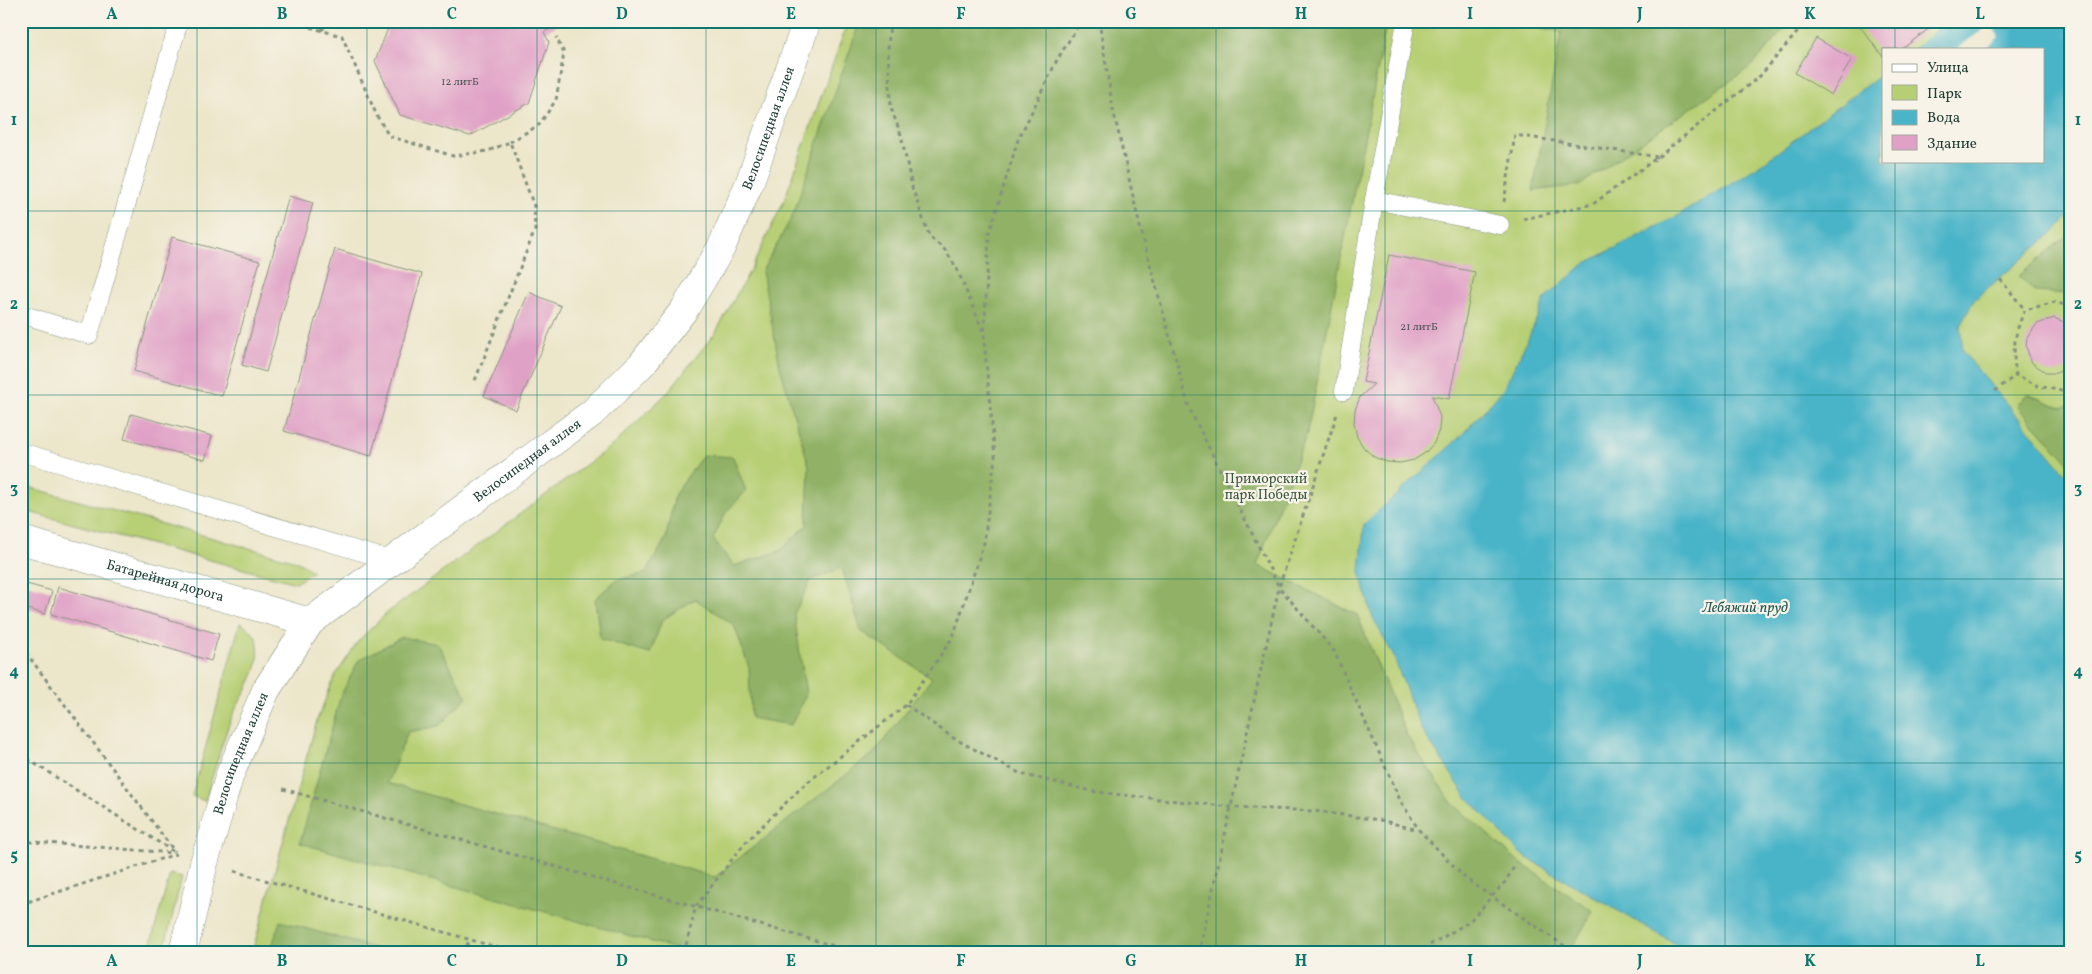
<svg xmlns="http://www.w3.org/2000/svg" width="2092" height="974" viewBox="0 0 2092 974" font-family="Vollkorn,serif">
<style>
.green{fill:#b7cf74;stroke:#6b8654;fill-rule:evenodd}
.forest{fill:#91b266;stroke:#58784d}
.water{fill:#4ab4c8;stroke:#34787e}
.pier{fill:#ece6ca}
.building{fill:#e0a1c6}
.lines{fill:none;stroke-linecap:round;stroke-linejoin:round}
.service-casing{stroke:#86927f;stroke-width:19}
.minor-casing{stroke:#86927f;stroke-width:29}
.path{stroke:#86927f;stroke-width:3;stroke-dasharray:4 4;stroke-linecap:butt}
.service{stroke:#fff;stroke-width:18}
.minor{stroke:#fff;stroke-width:28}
.grid{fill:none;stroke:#0f766e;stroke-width:1;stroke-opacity:0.55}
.labels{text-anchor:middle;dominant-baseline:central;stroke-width:4.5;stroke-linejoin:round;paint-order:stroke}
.number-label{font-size:11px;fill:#4f5658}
.street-label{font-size:14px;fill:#1f3d34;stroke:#f7f3e8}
.park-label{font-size:14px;fill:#3d5a41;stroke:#f7f3e8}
.water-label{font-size:15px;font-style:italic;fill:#2a5b59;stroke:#f7f3e8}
.neatline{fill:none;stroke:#0f766e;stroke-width:2}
.grid-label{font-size:16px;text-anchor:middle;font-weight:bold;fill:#0f766e}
</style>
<rect width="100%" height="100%" fill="#f7f3e8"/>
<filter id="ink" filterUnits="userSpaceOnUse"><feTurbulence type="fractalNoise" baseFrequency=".02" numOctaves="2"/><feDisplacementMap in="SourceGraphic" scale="10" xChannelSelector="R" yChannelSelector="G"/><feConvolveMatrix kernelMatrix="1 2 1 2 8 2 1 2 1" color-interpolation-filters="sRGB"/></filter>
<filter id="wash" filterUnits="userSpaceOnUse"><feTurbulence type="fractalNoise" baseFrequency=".0096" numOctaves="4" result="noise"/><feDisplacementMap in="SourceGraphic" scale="20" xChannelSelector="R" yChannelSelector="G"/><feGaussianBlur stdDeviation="1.12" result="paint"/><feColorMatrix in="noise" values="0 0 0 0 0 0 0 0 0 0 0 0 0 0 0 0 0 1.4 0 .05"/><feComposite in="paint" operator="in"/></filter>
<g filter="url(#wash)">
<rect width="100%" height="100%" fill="#ece6ca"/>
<g class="green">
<path d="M848,21H2071V953H252L317,720L335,676L359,640L387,613L614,444L667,393L716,332L752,267L784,201ZM1883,49H2043V161H1883Z"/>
<path d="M21,485L296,561L313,571L296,583L21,510Z"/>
<path d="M240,623C249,628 257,634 258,645C262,674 238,698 229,724C220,749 213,775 205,801L192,796Z"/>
<path d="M170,874L182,877L163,953H148Z"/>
</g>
<g class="forest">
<path d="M860,21H1387L1307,433L1257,565L1357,615L1407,736L1451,802L1519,862L1593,911L1569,953H691L300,843L341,695L359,660L402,637L438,644L467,697L439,726L408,732L387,783L715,877L874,753L932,678L861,631L842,568L811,580L794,614L806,694L791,725L751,718L749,667L734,625L695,599L662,620L650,654L600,639L595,599L616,580L646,573L666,538L675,494L703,455L733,457L746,491L726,512L713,539L734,566L780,551L807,525L809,466L780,367L762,271L792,217Z"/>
<path d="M1506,21H1791L1753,65L1580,185L1533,191L1561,32Z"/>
<path d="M2071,232V294L2035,292L2019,276Z"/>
<path d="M2027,394L2062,408L2071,403V465L2017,406Z"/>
<path d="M280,921L392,953H270Z"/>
</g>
<path class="water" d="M1947,21H2071V213L2056,230L1974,300L1960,326L1963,352L2071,480V953H1691L1522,855L1466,796L1421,729L1393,655L1372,616L1360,572L1364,524L1458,439L1503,390L1529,337L1545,298L1584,264L1679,215L1762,164L1883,73V161H2043V49H1914Z"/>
<path class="pier" d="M1991,24L1999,37L1986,49H1956Z"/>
<g id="blocks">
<g class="building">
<path d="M391,21H566L544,32L549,42L529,103L470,136L400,115L375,61Z"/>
<path d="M1856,21H1939L1902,49H1883V57Z"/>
<path d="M1816,38L1852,59L1831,95L1795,73Z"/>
<path d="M289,196L313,203L266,372L242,365Z"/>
<path d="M172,237L260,261L222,396L134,371Z"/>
<path d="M335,249L422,274L371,456L284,431Z"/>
<path d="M1389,255L1475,272L1449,399L1432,396L1440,417L1439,430L1434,443L1425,453L1414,460L1400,463L1387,462L1374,457L1364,448L1357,437L1354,423L1355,410L1360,397L1374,384L1363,382Z"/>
<path d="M529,292L561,306L516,410L484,396Z"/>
<path d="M2054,318L2071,325V367L2056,373H2047L2032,363L2026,347L2027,338L2037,324Z"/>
<path d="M131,414L212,436L205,460L124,439Z"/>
<path d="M23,583L52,591L45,614L21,607Z"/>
<path d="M58,587L219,634L211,661L51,614Z"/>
</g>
</g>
</g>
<g filter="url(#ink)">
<use href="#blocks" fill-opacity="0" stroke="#86927f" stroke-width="1"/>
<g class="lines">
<defs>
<g id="service">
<path d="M1374,200L1500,225"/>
<path d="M21,314L89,335L179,21"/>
<path d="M1344,391L1374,200L1406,21"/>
<path d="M21,452L393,561"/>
</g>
<g id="minor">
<path id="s1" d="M21,540L310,622"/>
<path id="s2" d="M183,953L204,863L230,774L266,690L310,622L592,413L641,365L684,310L721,248L749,184L807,21"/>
</g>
</defs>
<use href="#service" class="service-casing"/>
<use href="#minor" class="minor-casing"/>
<g class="path">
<path d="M287,21L342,36L377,116L389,136L453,156L488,151L510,142L534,206L535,230L474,383"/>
<path d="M890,21L888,50L891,108L901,135L912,187L929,236L946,251L957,269L983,331"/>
<path d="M1099,21L1113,109L1140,227L1189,408L1279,587L1334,651L1400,800L1419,830L1466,879L1575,953"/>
<path d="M321,30L334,21"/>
<path d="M510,142L539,125L556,100L564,53L556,37"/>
<path d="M1504,202L1515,135L1658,157"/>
<path d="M1523,219L1593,204L1658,157L1760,76L1807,21"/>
<path d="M2000,279L2025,310"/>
<path d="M2071,307L2055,302L2025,310C2014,333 2012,351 2016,375L2038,386L2067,392L2071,396"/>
<path d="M1995,391L2016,375"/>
<path d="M21,646L175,852"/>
<path d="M906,705L955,739L1021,774L1096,792L1232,807L1314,811L1380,820L1418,830"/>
<path d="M21,755L174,852"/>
<path d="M283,789L859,953"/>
<path d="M21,841L173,853"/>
<path d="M234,871L516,953"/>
<path d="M21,904L176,854"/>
<path d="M240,949L254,953"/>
<path d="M463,953L470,939"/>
<path d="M684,953L696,906L745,843L804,785L906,705L953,637L984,543L995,457L984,340L989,234L1018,140L1057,60L1081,21"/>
<path d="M1199,953L1279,587L1337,414"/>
<path d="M1416,953L1469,922L1505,882L1514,867"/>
</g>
<use href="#service" class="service"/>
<use href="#minor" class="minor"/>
</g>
</g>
<path class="grid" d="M197,21V953M367,21V953M537,21V953M706,21V953M876,21V953M1046,21V953M1216,21V953M1385,21V953M1555,21V953M1725,21V953M1895,21V49M1895,161V953M21,211H2071M21,395H2071M21,579H2071M21,763H2071"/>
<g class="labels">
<g class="number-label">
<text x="460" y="82">12 литБ</text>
<text x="1419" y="327">21 литБ</text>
</g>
<g class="street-label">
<text stroke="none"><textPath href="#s2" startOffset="1048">Велосипедная аллея</textPath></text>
<text stroke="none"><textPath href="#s2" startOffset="628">Велосипедная аллея</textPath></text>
<text stroke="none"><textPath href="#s1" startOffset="150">Батарейная дорога</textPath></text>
<text stroke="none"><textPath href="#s2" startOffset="208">Велосипедная аллея</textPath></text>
</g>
<g class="park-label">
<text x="1266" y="479">Приморский<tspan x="1266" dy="16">парк Победы</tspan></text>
</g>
<g class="water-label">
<text x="1745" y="608">Лебяжий пруд</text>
</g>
</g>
<rect width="2092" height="974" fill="none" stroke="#f7f3e8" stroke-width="55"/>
<rect x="1882" y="48" width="162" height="115" fill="#f7f3e8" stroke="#a1aaa0"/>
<rect x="1892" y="64" width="25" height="8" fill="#ffffff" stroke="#a1aaa0"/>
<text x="1927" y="72" font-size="15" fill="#1f3d34">Улица</text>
<rect x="1892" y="85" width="25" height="15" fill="#b7cf74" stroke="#a1aaa0"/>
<text x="1927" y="98" font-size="15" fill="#1f3d34">Парк</text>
<rect x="1892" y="110" width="25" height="15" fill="#4ab4c8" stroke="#a1aaa0"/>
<text x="1927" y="122" font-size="15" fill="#1f3d34">Вода</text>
<rect x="1892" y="135" width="25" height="15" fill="#e0a1c6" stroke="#a1aaa0"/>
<text x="1927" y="148" font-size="15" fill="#1f3d34">Здание</text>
<rect x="28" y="28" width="2036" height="918" class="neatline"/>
<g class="grid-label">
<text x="112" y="19">A</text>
<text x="282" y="19">B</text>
<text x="452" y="19">C</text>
<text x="622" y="19">D</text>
<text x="791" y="19">E</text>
<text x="961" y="19">F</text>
<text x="1131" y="19">G</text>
<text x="1301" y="19">H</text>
<text x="1470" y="19">I</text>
<text x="1640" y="19">J</text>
<text x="1810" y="19">K</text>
<text x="1980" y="19">L</text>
<text x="14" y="125">1</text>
<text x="2078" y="125">1</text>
<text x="14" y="309">2</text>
<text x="2078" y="309">2</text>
<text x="14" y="493">3</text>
<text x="2078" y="493">3</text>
<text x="14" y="676">4</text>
<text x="2078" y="676">4</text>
<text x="14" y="860">5</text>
<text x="2078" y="860">5</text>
<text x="112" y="966">A</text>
<text x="282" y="966">B</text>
<text x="452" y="966">C</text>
<text x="622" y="966">D</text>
<text x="791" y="966">E</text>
<text x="961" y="966">F</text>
<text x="1131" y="966">G</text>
<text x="1301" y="966">H</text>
<text x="1470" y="966">I</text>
<text x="1640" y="966">J</text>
<text x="1810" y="966">K</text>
<text x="1980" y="966">L</text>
</g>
</svg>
